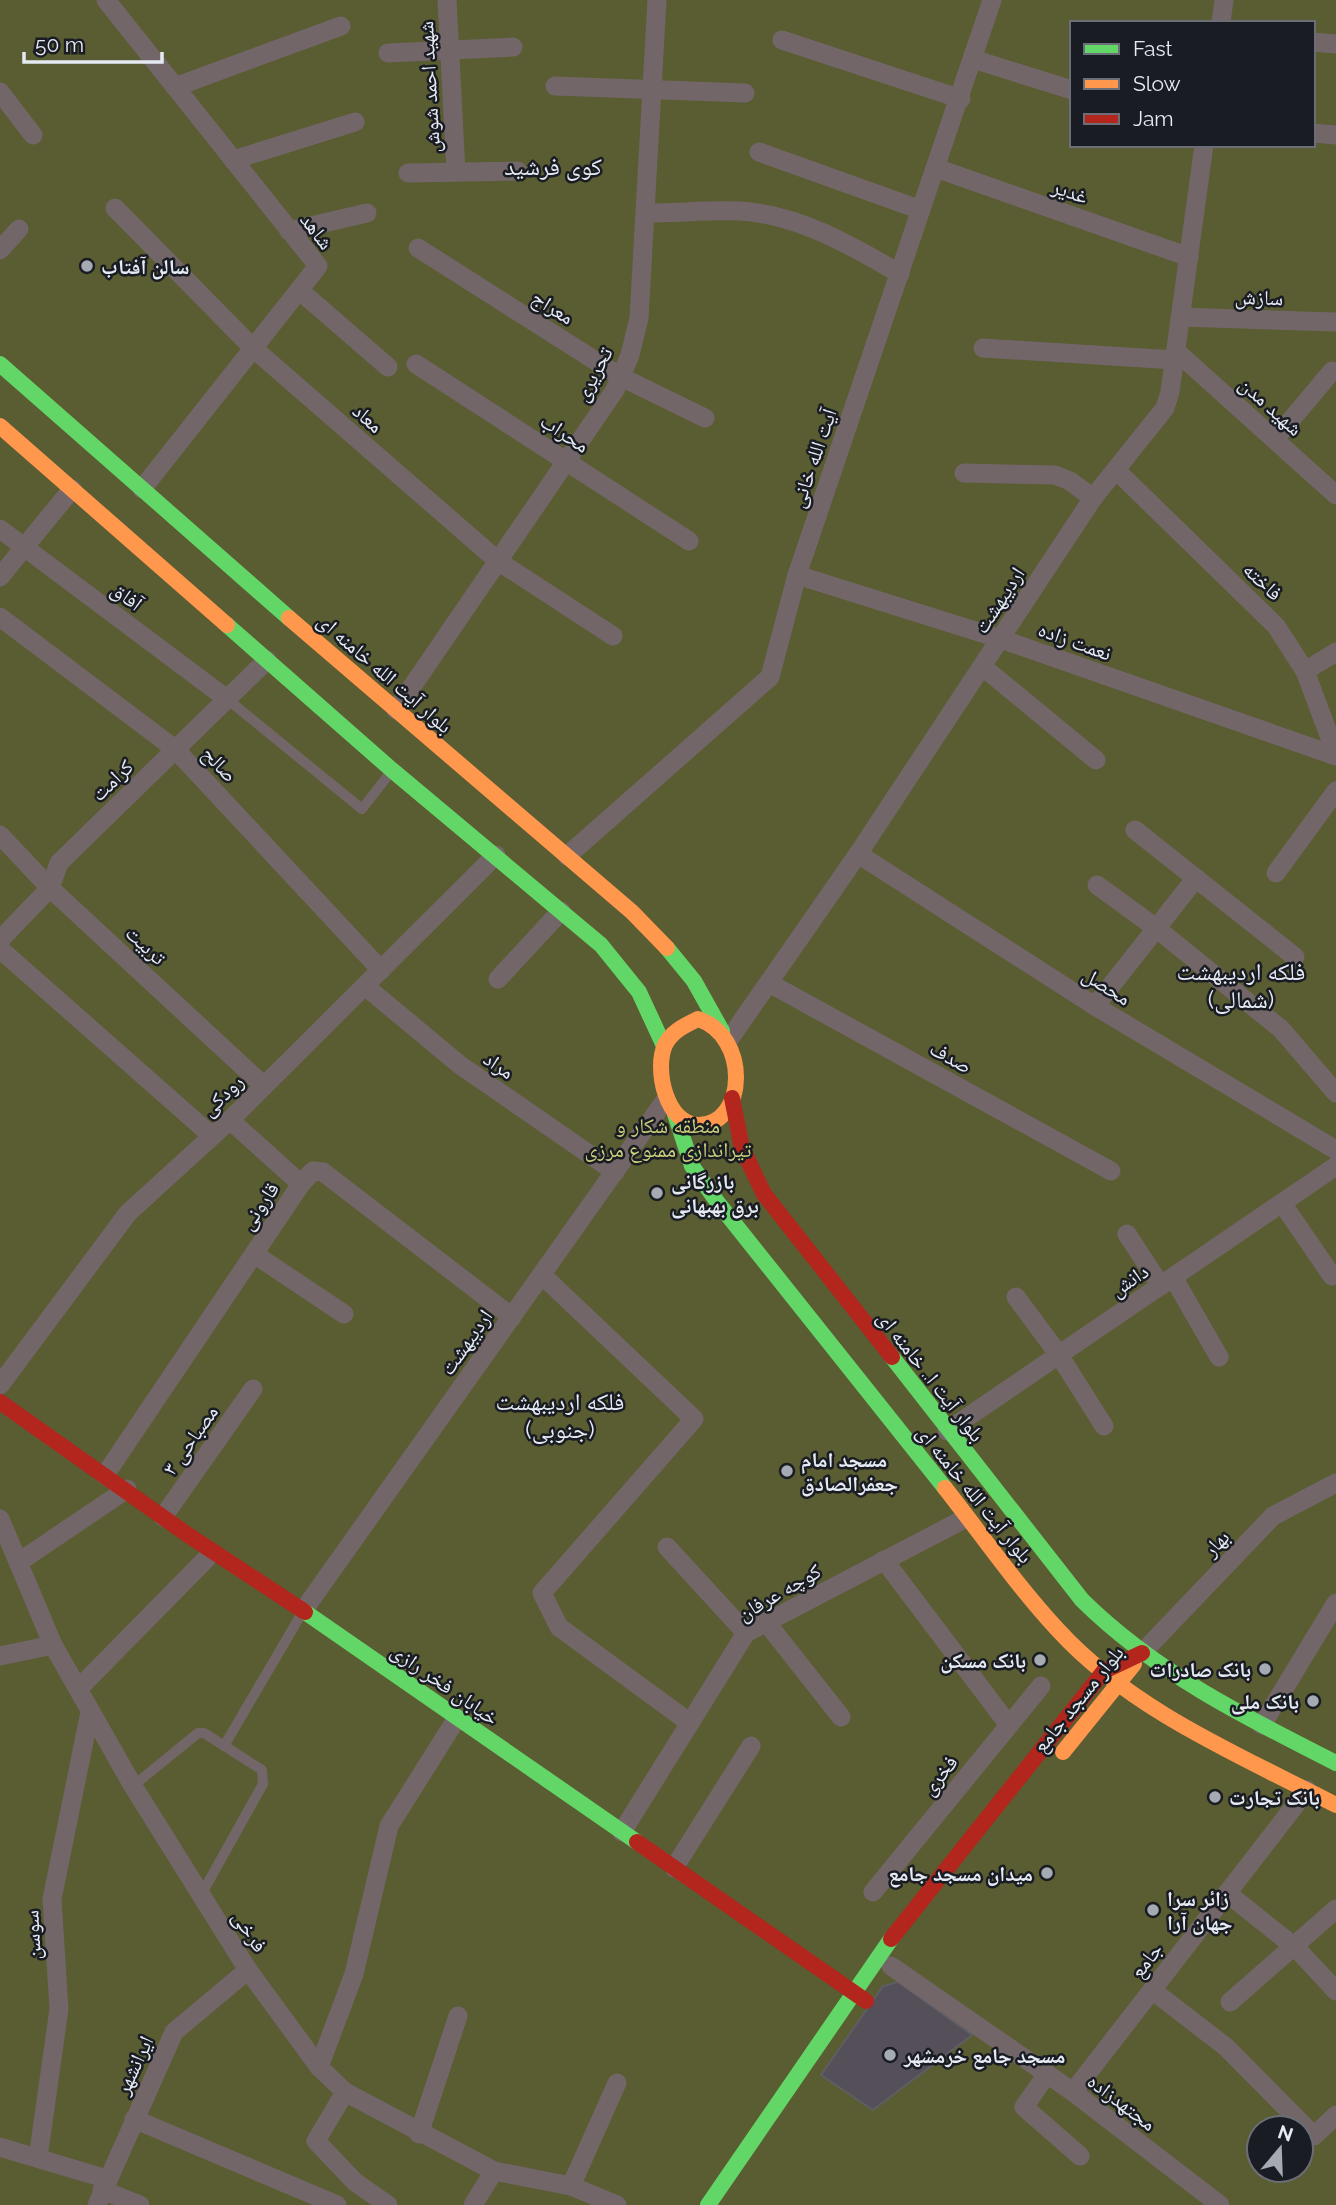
<svg xmlns="http://www.w3.org/2000/svg" width="1336" height="2205" viewBox="0 0 1336 2205" font-family="Raleway,'Noto Naskh Arabic',sans-serif">
<style>
.green{fill:#5a5c32;fill-rule:evenodd}
.building{fill:#544f58;stroke:#5f5e64;stroke-width:2}
.lines{fill:none;stroke-linecap:round;stroke-linejoin:round}
.lane{stroke:#736669;stroke-width:10}
.street{stroke:#736669;stroke-width:19}
.fast{stroke:#63d668;stroke-width:16}
.slow{stroke:#ff974d;stroke-width:16}
.jam{stroke:#b3261e;stroke-width:16}
.poi-dot{fill:#a6abb3;stroke:#191c22;stroke-width:2.5}
.labels{text-anchor:middle;dominant-baseline:central;stroke-width:5;stroke-linejoin:round;paint-order:stroke}
.street-label{font-size:21px;fill:#e5eaf3;stroke:#191c22}
.poi-label{font-size:21px;font-weight:bold;fill:#e5eaf3;stroke:#191c22;text-anchor:start}
.park-label{font-size:21px;fill:#cdd17b;stroke:#191c22}
.quarter-label{font-size:24px;fill:#e5eaf3;stroke:#191c22}
</style>
<rect width="100%" height="100%" fill="#32363c"/>
<path class="green" d="M0,0H1336V2205H0ZM1072,23H1313V145H1072ZM1259,2128H1301V2170H1259Z"/>
<path class="building" d="M898,1982L972,2035L873,2110L821,2075L883,1986Z"/>
<g class="lines">
<g class="lane">
<path d="M227,699L362,809L390,773"/>
<path d="M224,1746L302,1613"/>
<path d="M133,1786L198,1733H204L262,1770L263,1784L201,1895"/>
</g>
<g class="street">
<path d="M106,0L318,266L142,489"/>
<path d="M447,0L456,172"/>
<path d="M1221,23L1224,0"/>
<path d="M782,40L961,99"/>
<path d="M1313,42L1336,44"/>
<path d="M388,53L513,47"/>
<path d="M973,59L1072,90"/>
<path d="M555,86L745,93"/>
<path d="M175,87L341,26"/>
<path d="M0,92L33,135"/>
<path d="M1313,133L1336,135"/>
<path d="M759,152L921,210"/>
<path d="M233,160L355,122"/>
<path d="M936,168L1189,257"/>
<path d="M408,173L518,171"/>
<path d="M115,208L253,348L498,561L613,636"/>
<path d="M646,213C677,213 708,210 739,211C797,214 851,245 900,274"/>
<path d="M289,231L367,213"/>
<path d="M418,248L621,377L705,418"/>
<path d="M0,250L19,229"/>
<path d="M299,290L388,367"/>
<path d="M1180,317L1336,322"/>
<path d="M983,348L1175,360"/>
<path d="M1176,351L1336,495"/>
<path d="M416,364L689,541"/>
<path d="M1275,439L1332,371"/>
<path d="M1116,470L1276,626L1305,671L1336,754"/>
<path d="M964,473L1055,475L1070,481L1093,498"/>
<path d="M0,529L227,699"/>
<path d="M797,575L1001,639L1336,756"/>
<path d="M0,577L72,489"/>
<path d="M0,617L175,749L381,970"/>
<path d="M983,667L1096,760"/>
<path d="M1305,671L1336,652"/>
<path d="M396,710L615,390L630,355L639,318L657,0"/>
<path d="M1135,830L1295,957"/>
<path d="M0,835L50,888L264,1086"/>
<path d="M858,854L1095,1006L1336,1150"/>
<path d="M567,856L770,677L797,575L992,0"/>
<path d="M1276,873L1336,791"/>
<path d="M1097,885L1156,928L1281,1029L1336,1093"/>
<path d="M0,940L50,888L59,863L267,660"/>
<path d="M0,949L212,1136"/>
<path d="M498,979L561,911"/>
<path d="M769,983L1111,1171"/>
<path d="M365,986L460,1065L615,1172"/>
<path d="M1095,1006L1196,878"/>
<path d="M728,1041L858,854L1093,498L1165,408L1170,392L1204,145"/>
<path d="M230,1120L301,1184"/>
<path d="M1282,1203L1332,1276"/>
<path d="M1127,1234L1161,1286"/>
<path d="M254,1254L344,1314"/>
<path d="M542,1275L694,1419L542,1593L559,1627L690,1723"/>
<path d="M1173,1277L1219,1357"/>
<path d="M1016,1297L1059,1355L1104,1426"/>
<path d="M0,1385L128,1213L230,1120L496,855"/>
<path d="M947,1431L1336,1166"/>
<path d="M105,1475L301,1184L313,1171L323,1172L512,1317"/>
<path d="M163,1517L253,1389"/>
<path d="M0,1519L53,1645L133,1786L248,1970L319,2067L345,2092L494,2171L571,2186L617,2205"/>
<path d="M667,1547L746,1633"/>
<path d="M884,1560L1008,1724"/>
<path d="M19,1562L127,1489"/>
<path d="M303,1611L666,1099"/>
<path d="M766,1622L841,1717"/>
<path d="M1142,1653L1273,1516L1336,1483"/>
<path d="M0,1656L53,1645"/>
<path d="M79,1688L211,1554"/>
<path d="M1262,1725L1336,1603"/>
<path d="M622,1832L746,1633L966,1518"/>
<path d="M674,1868L751,1746"/>
<path d="M873,1892L1041,1686"/>
<path d="M1227,1893L1296,1948L1336,1991"/>
<path d="M891,1966L1073,2092L1220,2205"/>
<path d="M1152,1990L1226,2047L1314,2136L1336,2115"/>
<path d="M1230,2002L1336,1909"/>
<path d="M319,2067L354,1974L389,1826L457,1718"/>
<path d="M1047,2074L1024,2107L1080,2156"/>
<path d="M345,2092L316,2141L355,2182L388,2205"/>
<path d="M1073,2092L1307,1790"/>
<path d="M134,2119L337,2205"/>
<path d="M419,2134L458,2016"/>
<path d="M0,2147L107,2179"/>
<path d="M38,2158L59,2009L52,1899L90,1712"/>
<path d="M571,2186L617,2083"/>
<path d="M102,2190L140,2205"/>
<path d="M97,2205L174,2032L248,1970"/>
<path d="M473,2205L494,2171"/>
</g>
<g class="fast">
<path d="M0,364L289,618"/>
<path d="M227,625L392,770L601,945L639,992L664,1046"/>
<path d="M667,948L694,981L722,1031"/>
<path d="M675,1114L692,1166L718,1203L945,1488"/>
<path d="M892,1357L1082,1600C1156,1673 1245,1717 1336,1763"/>
<path d="M305,1612L637,1842"/>
<path d="M708,2205L891,1939"/>
</g>
<g class="slow">
<path d="M0,426L227,625"/>
<path d="M289,618L632,912L667,948"/>
<path d="M698,1019C750,1036 747,1124 699,1125C666,1125 654,1069 665,1045C672,1031 684,1026 698,1019Z"/>
<path d="M945,1488C982,1535 1017,1586 1058,1630C1131,1710 1241,1756 1336,1805"/>
<path d="M1063,1752L1134,1664"/>
</g>
<g class="jam">
<path d="M732,1098L742,1148L764,1194L892,1357"/>
<path d="M0,1402L188,1535L305,1612"/>
<path d="M637,1842L866,2001"/>
<path d="M891,1939L1104,1671L1142,1653"/>
</g>
</g>
<g class="poi-dot">
<circle cx="87" cy="266" r="7"/>
<circle cx="657" cy="1193" r="7"/>
<circle cx="787" cy="1471" r="7"/>
<circle cx="1040" cy="1660" r="7"/>
<circle cx="1265" cy="1669" r="7"/>
<circle cx="1313" cy="1701" r="7"/>
<circle cx="1215" cy="1797" r="7"/>
<circle cx="1047" cy="1873" r="7"/>
<circle cx="1153" cy="1910" r="7"/>
<circle cx="890" cy="2055" r="7"/>
</g>
<g class="labels">
<g class="street-label">
<text transform="translate(429 87) rotate(-93)">شهید احمد شوش</text>
<text transform="translate(1070 191) rotate(19)">غدیر</text>
<text transform="translate(317 231) rotate(53)">شاهد</text>
<text transform="translate(1259 297) rotate(2)">سازش</text>
<text transform="translate(553 307) rotate(32)">معراج</text>
<text transform="translate(593 374) rotate(-62)">تحریری</text>
<text transform="translate(1271 406) rotate(42)">شهید مدن</text>
<text transform="translate(368 418) rotate(41)">معاد</text>
<text transform="translate(565 433) rotate(33)">محراب</text>
<text transform="translate(813 458) rotate(-71)">آیت الله خانی</text>
<text transform="translate(1263 581) rotate(44)">فاخته</text>
<text transform="translate(127 596) rotate(37)">آفاق</text>
<text transform="translate(999 600) rotate(-57)">اردیبهشت</text>
<text transform="translate(1075 641) rotate(20)">نعمت زاده</text>
<text transform="translate(385 673) rotate(41)">بلوار آیت الله خامنه ای</text>
<text transform="translate(220 764) rotate(47)">صالح</text>
<text transform="translate(112 780) rotate(-44)">کرامت</text>
<text transform="translate(146 945) rotate(43)">تربیت</text>
<text transform="translate(1107 986) rotate(32)">محصل</text>
<text transform="translate(951 1057) rotate(29)">صدف</text>
<text transform="translate(499 1065) rotate(34)">مراد</text>
<text transform="translate(222 1095) rotate(-44)">رودکی</text>
<text transform="translate(259 1206) rotate(-56)">قارونی</text>
<text transform="translate(1129 1280) rotate(-34)">دانش</text>
<text transform="translate(466 1342) rotate(-55)">اردیبهشت</text>
<text transform="translate(931 1376) rotate(52)">بلوار آیت ا.. خامنه ای</text>
<text transform="translate(190 1440) rotate(-55)">مصباحی ۳</text>
<text transform="translate(975 1494) rotate(51)">بلوار آیت الله خامنه ای</text>
<text transform="translate(1216 1543) rotate(-46)">بهار</text>
<text transform="translate(779 1592) rotate(-30)">کوچه عرفان</text>
<text transform="translate(445 1684) rotate(35)">خیابان فخر رازی</text>
<text transform="translate(1078 1699) rotate(-51)">بلوار مسجد جامع</text>
<text transform="translate(939 1775) rotate(-51)">فخری</text>
<text transform="translate(250 1931) rotate(57)">فرخی</text>
<text transform="translate(32 1935) rotate(-93)">سوسن</text>
<text transform="translate(1146 1960) rotate(-52)">جامع</text>
<text transform="translate(134 2065) rotate(-65)">ایرانشهر</text>
<text transform="translate(1122 2102) rotate(37)">مجتهدزاده</text>
</g>
<g class="poi-label">
<text x="101" y="266">سالن آفتاب</text>
<text x="671" y="1181">بازرگانی<tspan x="671" dy="24">برق بهبهانی</tspan></text>
<text x="801" y="1459">مسجد امام<tspan x="801" dy="24">جعفرالصادق</tspan></text>
<text x="1026" y="1660" text-anchor="end">بانک مسکن</text>
<text x="1251" y="1669" text-anchor="end">بانک صادرات</text>
<text x="1299" y="1701" text-anchor="end">بانک ملی</text>
<text x="1229" y="1797">بانک تجارت</text>
<text x="1033" y="1873" text-anchor="end">میدان مسجد جامع</text>
<text x="1167" y="1898">زائر سرا<tspan x="1167" dy="24">جهان آرا</tspan></text>
<text x="904" y="2055">مسجد جامع خرمشهر</text>
</g>
<g class="park-label">
<text x="668" y="1125">منطقه شکار و<tspan x="668" dy="24">تیراندازی ممنوع مرزی</tspan></text>
</g>
<g class="quarter-label">
<text x="553" y="166">کوی فرشید</text>
<text x="1241" y="971">فلکه اردیبهشت<tspan x="1241" dy="28">(شمالی)</tspan></text>
<text x="560" y="1401">فلکه اردیبهشت<tspan x="560" dy="28">(جنوبی)</tspan></text>
</g>
</g>
<rect x="1070" y="21" width="245" height="126" fill="#191c22" stroke="#6b6e76" stroke-width="2"/>
<rect x="1084" y="44" width="35" height="10" fill="#63d668" stroke="#6b6e76" stroke-width="2"/>
<text x="1133" y="56" font-size="21" fill="#e5eaf3">Fast</text>
<rect x="1084" y="79" width="35" height="10" fill="#ff974d" stroke="#6b6e76" stroke-width="2"/>
<text x="1133" y="91" font-size="21" fill="#e5eaf3">Slow</text>
<rect x="1084" y="114" width="35" height="10" fill="#b3261e" stroke="#6b6e76" stroke-width="2"/>
<text x="1133" y="126" font-size="21" fill="#e5eaf3">Jam</text>
<g transform="translate(1280 2149) rotate(19)"><circle r="33" fill="#191c22" stroke="#6b6e76" stroke-width="2"/>
<path d="M0-5L12 26L0 18L-12 26Z" fill="#a6abb3"/>
<text y="-10" font-size="19" font-weight="bold" text-anchor="middle" fill="#e5eaf3">N</text>
</g>
<path d="M24 52v10h138v-10" fill="none" stroke="#e5eaf3" stroke-width="3.5"/>
<text x="35" y="52" font-size="21" fill="#e5eaf3" stroke="#191c22" stroke-width="5" paint-order="stroke">50 m</text>
</svg>
